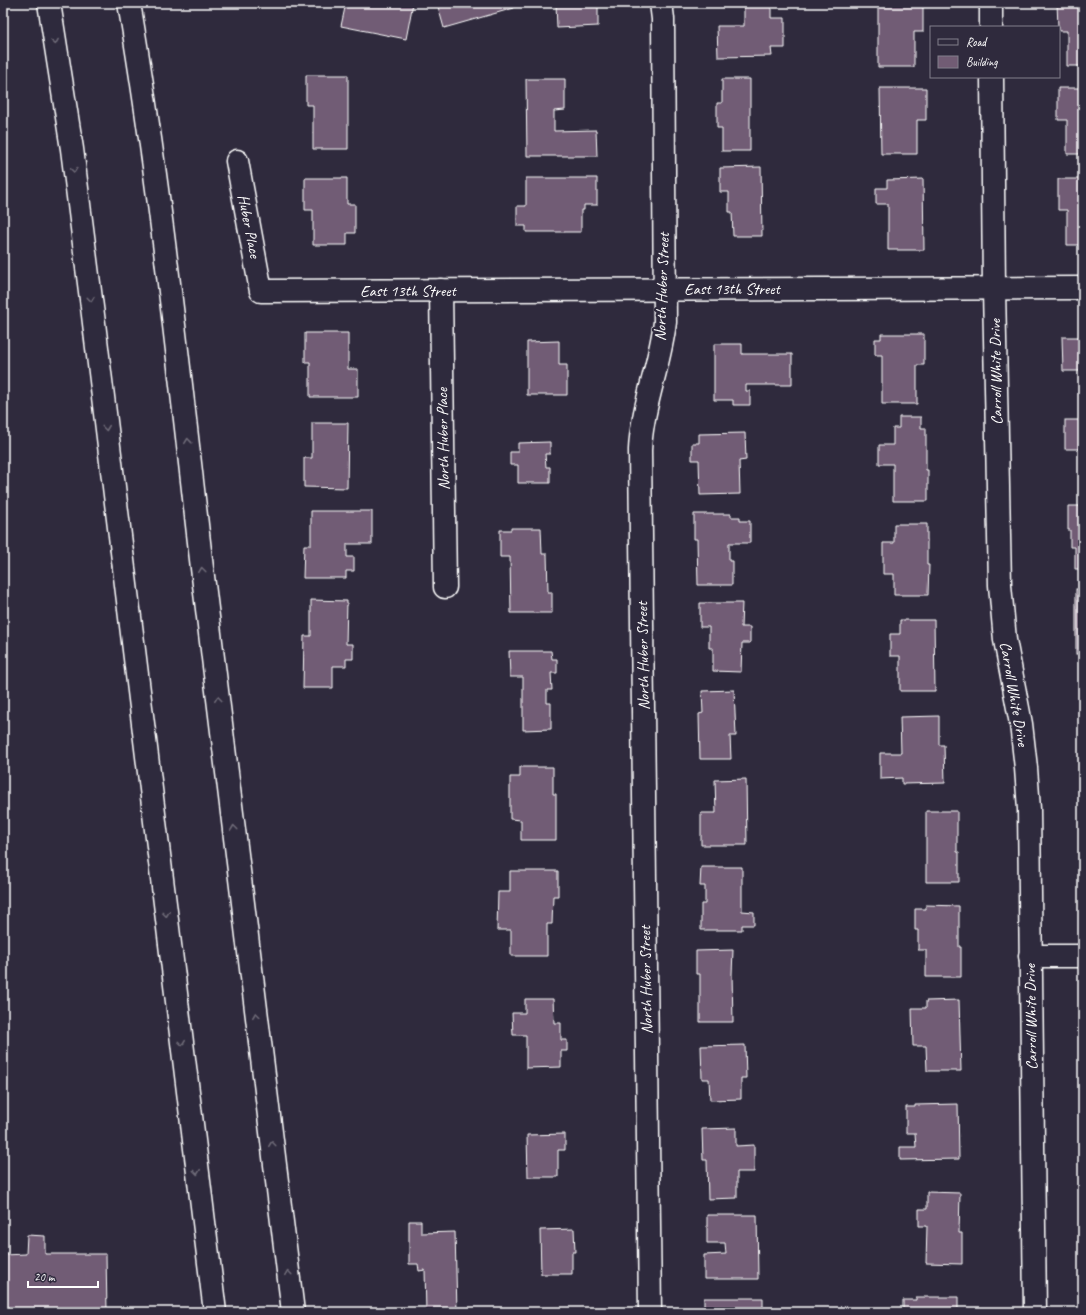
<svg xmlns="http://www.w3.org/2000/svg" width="1086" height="1315" viewBox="0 0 1086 1315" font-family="Caveat,sans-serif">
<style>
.building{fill:#715c74;stroke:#fff}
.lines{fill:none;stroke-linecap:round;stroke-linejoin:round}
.minor-casing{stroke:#fff;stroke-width:25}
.highway-casing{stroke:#fff;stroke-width:25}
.minor{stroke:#2f2a3d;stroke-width:22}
.highway{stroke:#2f2a3d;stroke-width:22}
.oneway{stroke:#6d6a77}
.labels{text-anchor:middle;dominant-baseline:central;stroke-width:4;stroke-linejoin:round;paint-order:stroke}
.street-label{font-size:16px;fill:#fff;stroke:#2f2a3d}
</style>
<rect width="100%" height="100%" fill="#2f2a3d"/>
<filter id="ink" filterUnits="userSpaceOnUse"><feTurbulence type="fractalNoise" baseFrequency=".025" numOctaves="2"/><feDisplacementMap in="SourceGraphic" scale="8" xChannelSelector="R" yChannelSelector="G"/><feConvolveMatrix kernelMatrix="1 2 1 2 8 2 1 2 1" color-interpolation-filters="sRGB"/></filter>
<g filter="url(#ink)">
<g class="building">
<path d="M346,3H413L406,39L341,26Z"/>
<path d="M437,3H513L514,8L444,28Z"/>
<path d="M556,3H598V26L557,28Z"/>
<path d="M744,3H771V18H785V48H771L772,56L718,57L717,26H744Z"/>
<path d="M878,3H923V32H914V67H878Z"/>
<path d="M1057,3H1083V66H1067V31H1059V27H1058Z"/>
<path d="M306,75H348V149H313V105H306Z"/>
<path d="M526,79H565V110L554,111V131L596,130L597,156H527Z"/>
<path d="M722,79H750V151H722V128H717V103H722Z"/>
<path d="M880,88H926V120H917V154H881Z"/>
<path d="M1058,88H1083V154H1067V120H1058Z"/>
<path d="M761,167L762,236H733L732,212H729V192H720V168Z"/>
<path d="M305,178H347V204H355V233H347V245H313V210H305Z"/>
<path d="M526,178H597V205H584V210H581V232H526V226H517V206H526Z"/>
<path d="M923,179L924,250H888V204H876V188H887V180Z"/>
<path d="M1058,179H1083V245H1067V210H1058Z"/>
<path d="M305,333H348V369H358V397H310V362H305Z"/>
<path d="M881,334H924V365H917V404H882V355H875V339H881Z"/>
<path d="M1062,337H1083V387H1081V371H1063Z"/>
<path d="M559,341V365H567V395H527V342Z"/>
<path d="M714,344H742V354H792V385H746V391H750V405H733V400H714Z"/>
<path d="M899,417H921V428H926V470H928V501H893V464H879V445H893V428H899Z"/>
<rect x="1065" y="420" width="18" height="29"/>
<path d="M312,423H348L347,488L304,487V458H312Z"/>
<path d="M745,433L746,460L739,461L740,494L700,495L699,460H692V443H699V434Z"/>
<path d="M550,442V454H545L546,467H550V483H518V465H510V452H518V443Z"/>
<path d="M1068,506H1083V569H1075V547H1070V530H1068Z"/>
<path d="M311,511H372V544H347V557H354V571H346V578H303L304,545H311Z"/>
<path d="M694,514H731V517H740V521H750V543H729V561H732V585H698L697,539H694Z"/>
<path d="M894,524H927V565H929L928,595H894V574H883V543H894Z"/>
<path d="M511,528H541L542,554H547L548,592H552V613H511L510,557H500V530H511Z"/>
<rect x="1076" y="589" width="7" height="65"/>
<path d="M311,600L347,601L346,644H353V659H346V666H333V688H303L304,636H311Z"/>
<path d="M700,603H742L741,627H750V643H742L741,672L713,671V648H709V627H700Z"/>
<path d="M900,620H934L935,691H900V656H890V634H900Z"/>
<path d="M509,651H551L552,659H557V673H551L552,690H547V703H551V729L523,730V677H510Z"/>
<path d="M734,690L736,736H730L731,759H700L699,714L703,713L702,691Z"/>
<path d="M939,716V745H944L945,783L902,784V778L880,779V753H901L900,717Z"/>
<path d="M520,767H553V794H556V840H521V820L510,819V777H520Z"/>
<path d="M746,779L747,845H701V813H716L715,780Z"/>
<path d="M926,811H957V852H959V882H926Z"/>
<path d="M701,867H742V911L754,912V925H742V930H701V904H705V886H700Z"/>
<path d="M510,871H558V896H553L552,924H547V956H511V930H497L498,892H510Z"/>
<path d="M926,905L959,906V947H961V977H926V950H918V930H915V909H926Z"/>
<path d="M733,950L732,974L733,1022H700V974H696V951Z"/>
<path d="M525,999H553L554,1023H561V1040H567V1051H561V1067L526,1068V1035H513L512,1013H525Z"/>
<path d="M959,1000L961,1071H927L926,1046H913L912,1008H926V1001Z"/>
<path d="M745,1045L746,1078H741V1099L710,1100L709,1079H702L701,1046Z"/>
<path d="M958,1104L959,1159L900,1160V1147H916L915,1133H906V1107H915V1105Z"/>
<path d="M736,1128V1146L754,1145V1172H737V1198L708,1199L707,1160H703L702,1129Z"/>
<path d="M565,1134V1150H558V1177H528L527,1135Z"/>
<path d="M927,1192L960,1193L959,1233H962V1264L926,1263L927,1226H919V1209H927Z"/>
<path d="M707,1215H757L758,1279H704V1255L726,1254L725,1243H707Z"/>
<path d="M409,1221H421V1233L455,1232L457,1312H426L425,1270L419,1271L418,1264H409Z"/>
<path d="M574,1229L575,1252H572V1274H541L540,1230Z"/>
<path d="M27,1235L45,1236V1254H106L107,1312H4V1255L26,1254Z"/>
<path d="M916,1297H958V1312H903V1300H916Z"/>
<path d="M704,1298H763V1311H772V1312H704Z"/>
</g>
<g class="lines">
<defs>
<g id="minor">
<path d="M991,3V27"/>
<path d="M992,77L994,289L1000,585L1005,640L1021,724L1026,768L1029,809L1035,1312"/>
<path d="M237,161L261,291L1083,288"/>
<path d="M441,290L445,587"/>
<path d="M1030,956H1083"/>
<path d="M650,1312L640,450C642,406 660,365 665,322L663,19L661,3"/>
</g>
<g id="highway">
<path d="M49,3L72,149L93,315L215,1312"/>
<path d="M129,3C161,191 180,379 202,568C231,816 262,1064 293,1312"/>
</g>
</defs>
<use href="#minor" class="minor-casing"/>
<use href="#highway" class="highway-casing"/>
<use href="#minor" class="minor"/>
<use href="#highway" class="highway"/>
</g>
<defs><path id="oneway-chevron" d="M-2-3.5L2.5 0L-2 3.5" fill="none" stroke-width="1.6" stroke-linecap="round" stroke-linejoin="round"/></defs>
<g class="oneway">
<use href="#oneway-chevron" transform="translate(55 42) rotate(81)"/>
<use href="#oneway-chevron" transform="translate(74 170) rotate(82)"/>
<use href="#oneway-chevron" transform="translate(91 299) rotate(83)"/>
<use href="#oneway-chevron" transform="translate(106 428) rotate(83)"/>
<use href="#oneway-chevron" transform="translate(188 441) rotate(-96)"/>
<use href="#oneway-chevron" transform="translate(202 570) rotate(-97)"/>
<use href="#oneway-chevron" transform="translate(218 699) rotate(-97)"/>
<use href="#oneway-chevron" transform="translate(234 828) rotate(-97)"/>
<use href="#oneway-chevron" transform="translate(166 914) rotate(83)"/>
<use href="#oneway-chevron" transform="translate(256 1015) rotate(-97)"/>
<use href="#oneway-chevron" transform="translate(182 1043) rotate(83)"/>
<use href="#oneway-chevron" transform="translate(272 1144) rotate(-97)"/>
<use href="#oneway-chevron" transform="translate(197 1172) rotate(83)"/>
<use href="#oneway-chevron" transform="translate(288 1273) rotate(-97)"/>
</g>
</g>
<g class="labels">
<g class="street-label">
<text transform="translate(249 226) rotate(79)">Huber Place</text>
<text transform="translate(662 287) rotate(-88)">North Huber Street</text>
<text x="732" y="289">East 13th Street</text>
<text x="408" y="291">East 13th Street</text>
<text transform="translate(996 372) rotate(-91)">Carroll White Drive</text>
<text transform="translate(443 439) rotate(-91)">North Huber Place</text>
<text transform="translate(643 656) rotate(-91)">North Huber Street</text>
<text transform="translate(1014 694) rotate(80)">Carroll White Drive</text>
<text transform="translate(646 980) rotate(-91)">North Huber Street</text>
<text transform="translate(1031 1017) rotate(-91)">Carroll White Drive</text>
</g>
</g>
<rect width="1086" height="1315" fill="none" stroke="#2f2a3d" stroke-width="16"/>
<rect x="8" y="8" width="1070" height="1299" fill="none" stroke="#fff" stroke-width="1.5" filter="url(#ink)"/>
<rect x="930" y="26" width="130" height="52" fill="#2f2a3d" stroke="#827f8b"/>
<rect x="938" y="39" width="20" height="6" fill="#2f2a3d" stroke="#827f8b"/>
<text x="966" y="46" font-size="12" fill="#ffffff">Road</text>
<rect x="938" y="56" width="20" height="12" fill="#715c74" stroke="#827f8b"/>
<text x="966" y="66" font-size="12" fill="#ffffff">Building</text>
<path d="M28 1281v6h70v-6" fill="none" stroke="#ffffff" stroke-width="2"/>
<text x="34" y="1281" font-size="12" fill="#ffffff" stroke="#2f2a3d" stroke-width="3" paint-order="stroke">20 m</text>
</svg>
